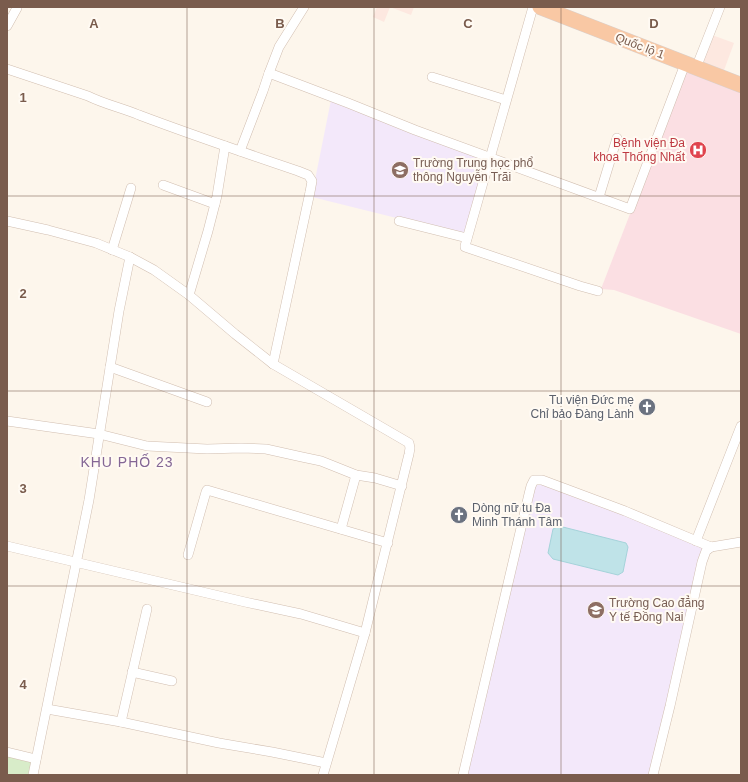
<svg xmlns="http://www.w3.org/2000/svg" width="748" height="782" viewBox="0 0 748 782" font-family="Arial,sans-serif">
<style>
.commercial{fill:#fde8e0}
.education{fill:#f3e8fa}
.medical{fill:#fbdfe3}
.green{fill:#d8ecc9}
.water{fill:#bfe3e8;stroke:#a5d3da}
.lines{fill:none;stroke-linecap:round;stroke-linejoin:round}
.minor-casing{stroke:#d1beb0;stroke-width:10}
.trunk-casing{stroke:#dad1cd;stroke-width:16}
.minor{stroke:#fff;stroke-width:9}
.trunk{stroke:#f9c8a4;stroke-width:15}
.grid{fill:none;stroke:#7a5c4d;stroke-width:1;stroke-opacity:0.55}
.labels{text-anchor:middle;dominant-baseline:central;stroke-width:4;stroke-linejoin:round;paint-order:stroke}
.street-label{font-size:12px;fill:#7a5c4d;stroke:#fffaf3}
.health-label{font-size:12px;fill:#be3a42;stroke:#fffaf3;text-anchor:end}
.education-label{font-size:12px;fill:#785e54;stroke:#fffaf3;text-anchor:start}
.worship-label{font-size:12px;fill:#5b616d;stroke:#fffaf3;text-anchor:end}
.quarter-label{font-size:14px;letter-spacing:1px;fill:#846695;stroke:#fffaf3}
.grid-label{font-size:13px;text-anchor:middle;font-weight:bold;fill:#7a5c4d;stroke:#fffaf3;stroke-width:4;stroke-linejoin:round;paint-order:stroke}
</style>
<rect width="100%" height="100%" fill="#fdf6ec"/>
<g class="commercial">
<path d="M377,7H414L411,15L390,7L384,22L373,17Z"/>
<path d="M712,35L734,43L723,73L700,65Z"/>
</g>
<g class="education">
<path d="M331,100L487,159L465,235L312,197L315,180Z"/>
<path d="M542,482L706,548L650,775H465L536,483Z"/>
</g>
<path class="medical" d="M686,69L741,90V334L614,290L601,289Z"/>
<path class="green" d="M7,755L33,761L31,775H7Z"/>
<path class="water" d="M559,526L626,543L628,547L623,572L618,575L553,559L548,553L553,529Z"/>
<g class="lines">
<defs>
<g id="minor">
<path d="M533,7L465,246V247L580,286L598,291"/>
<path d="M7,26L17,8"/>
<path d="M696,68L720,7"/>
<path d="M7,69L88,96C104,104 122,108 139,115C192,135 245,153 298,171L308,175L312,181L310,192L273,364"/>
<path d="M269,73L348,103L415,130L630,209L685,64"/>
<path d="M432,77L506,100"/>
<path d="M240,151L263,91L269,73L279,47L304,7"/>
<path d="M163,185L215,204"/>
<path d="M599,197L617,138"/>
<path d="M7,221L48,230L96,243L130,257L154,270L189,295L235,334L273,364L409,443L410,448L409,454L365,633L323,775"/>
<path d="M399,221L467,238"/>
<path d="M112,250L131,188"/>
<path d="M189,295L208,231L217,196L225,146"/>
<path d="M110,367L207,402"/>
<path d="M7,421L99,434L147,446L207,449L241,448L266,449L302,457L321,461L356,475L375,478L402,486"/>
<path d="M341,529L356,475"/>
<path d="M696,541L741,426"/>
<path d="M7,546L245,602L301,614L365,633"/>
<path d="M188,555L206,492L207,490L388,543"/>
<path d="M132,672L172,681"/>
<path d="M47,709L121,722L219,743L272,752L326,763"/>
<path d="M121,722L147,609"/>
<path d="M7,752L36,759"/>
<path d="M33,775L89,500L119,311L130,257"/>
<path d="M463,775L529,494L531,486L534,480H542L625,511L711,547L741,542"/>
<path d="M653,775L670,706L702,562L706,551L711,547"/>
</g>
<path id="trunk" d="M540,7L741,85"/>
</defs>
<use href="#minor" class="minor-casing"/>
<use href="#trunk" class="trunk-casing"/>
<use href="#minor" class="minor"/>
<use href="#trunk" class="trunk"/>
</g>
<path class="grid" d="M187,7V775M374,7V775M561,7V775M7,196H741M7,391H741M7,586H741"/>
<defs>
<symbol id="hospital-disc" viewBox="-11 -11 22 22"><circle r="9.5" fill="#e0444e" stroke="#fffaf3"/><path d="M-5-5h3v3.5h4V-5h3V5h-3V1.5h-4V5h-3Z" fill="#fff"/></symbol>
<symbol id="school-disc" viewBox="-11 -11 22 22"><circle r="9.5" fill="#8d6e63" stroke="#fffaf3"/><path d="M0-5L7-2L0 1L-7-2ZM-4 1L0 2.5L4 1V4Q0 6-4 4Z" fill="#fff"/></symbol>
<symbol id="church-disc" viewBox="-11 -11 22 22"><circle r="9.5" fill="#6b7280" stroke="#fffaf3"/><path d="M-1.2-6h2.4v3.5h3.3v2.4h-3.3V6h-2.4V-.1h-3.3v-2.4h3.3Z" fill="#fff"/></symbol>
<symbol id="university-disc" viewBox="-11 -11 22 22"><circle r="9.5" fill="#8d6e63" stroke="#fffaf3"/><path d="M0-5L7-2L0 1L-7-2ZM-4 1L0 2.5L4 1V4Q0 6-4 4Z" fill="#fff"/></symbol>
</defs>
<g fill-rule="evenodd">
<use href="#hospital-disc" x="688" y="140" width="20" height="20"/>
<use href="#school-disc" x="390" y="160" width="20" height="20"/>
<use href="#church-disc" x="637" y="397" width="20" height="20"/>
<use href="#church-disc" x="449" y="505" width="20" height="20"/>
<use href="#university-disc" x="586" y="600" width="20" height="20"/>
</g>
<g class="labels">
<g class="street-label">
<text transform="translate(640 46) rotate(21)">Quốc lộ 1</text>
</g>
<g class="health-label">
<text x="685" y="143">Bệnh viện Đa<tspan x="685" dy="14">khoa Thống Nhất</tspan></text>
</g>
<g class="education-label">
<text x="413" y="163">Trường Trung học phổ<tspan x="413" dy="14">thông Nguyễn Trãi</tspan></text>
<text x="609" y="603">Trường Cao đẳng<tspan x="609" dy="14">Y tế Đồng Nai</tspan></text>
</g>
<g class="worship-label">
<text x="634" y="400">Tu viện Đức mẹ<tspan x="634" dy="14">Chỉ bảo Đàng Lành</tspan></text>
<text x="472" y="508" text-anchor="start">Dòng nữ tu Đa<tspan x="472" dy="14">Minh Thánh Tâm</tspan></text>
</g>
<g class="quarter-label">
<text x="127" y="462">KHU PHỐ 23</text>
</g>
</g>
<g class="grid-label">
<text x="94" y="28">A</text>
<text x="280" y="28">B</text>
<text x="468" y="28">C</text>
<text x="654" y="28">D</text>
<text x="23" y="102">1</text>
<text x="23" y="298">2</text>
<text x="23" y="493">3</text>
<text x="23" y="689">4</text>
</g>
<rect width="748" height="782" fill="none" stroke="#7a5c4d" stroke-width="16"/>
</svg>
